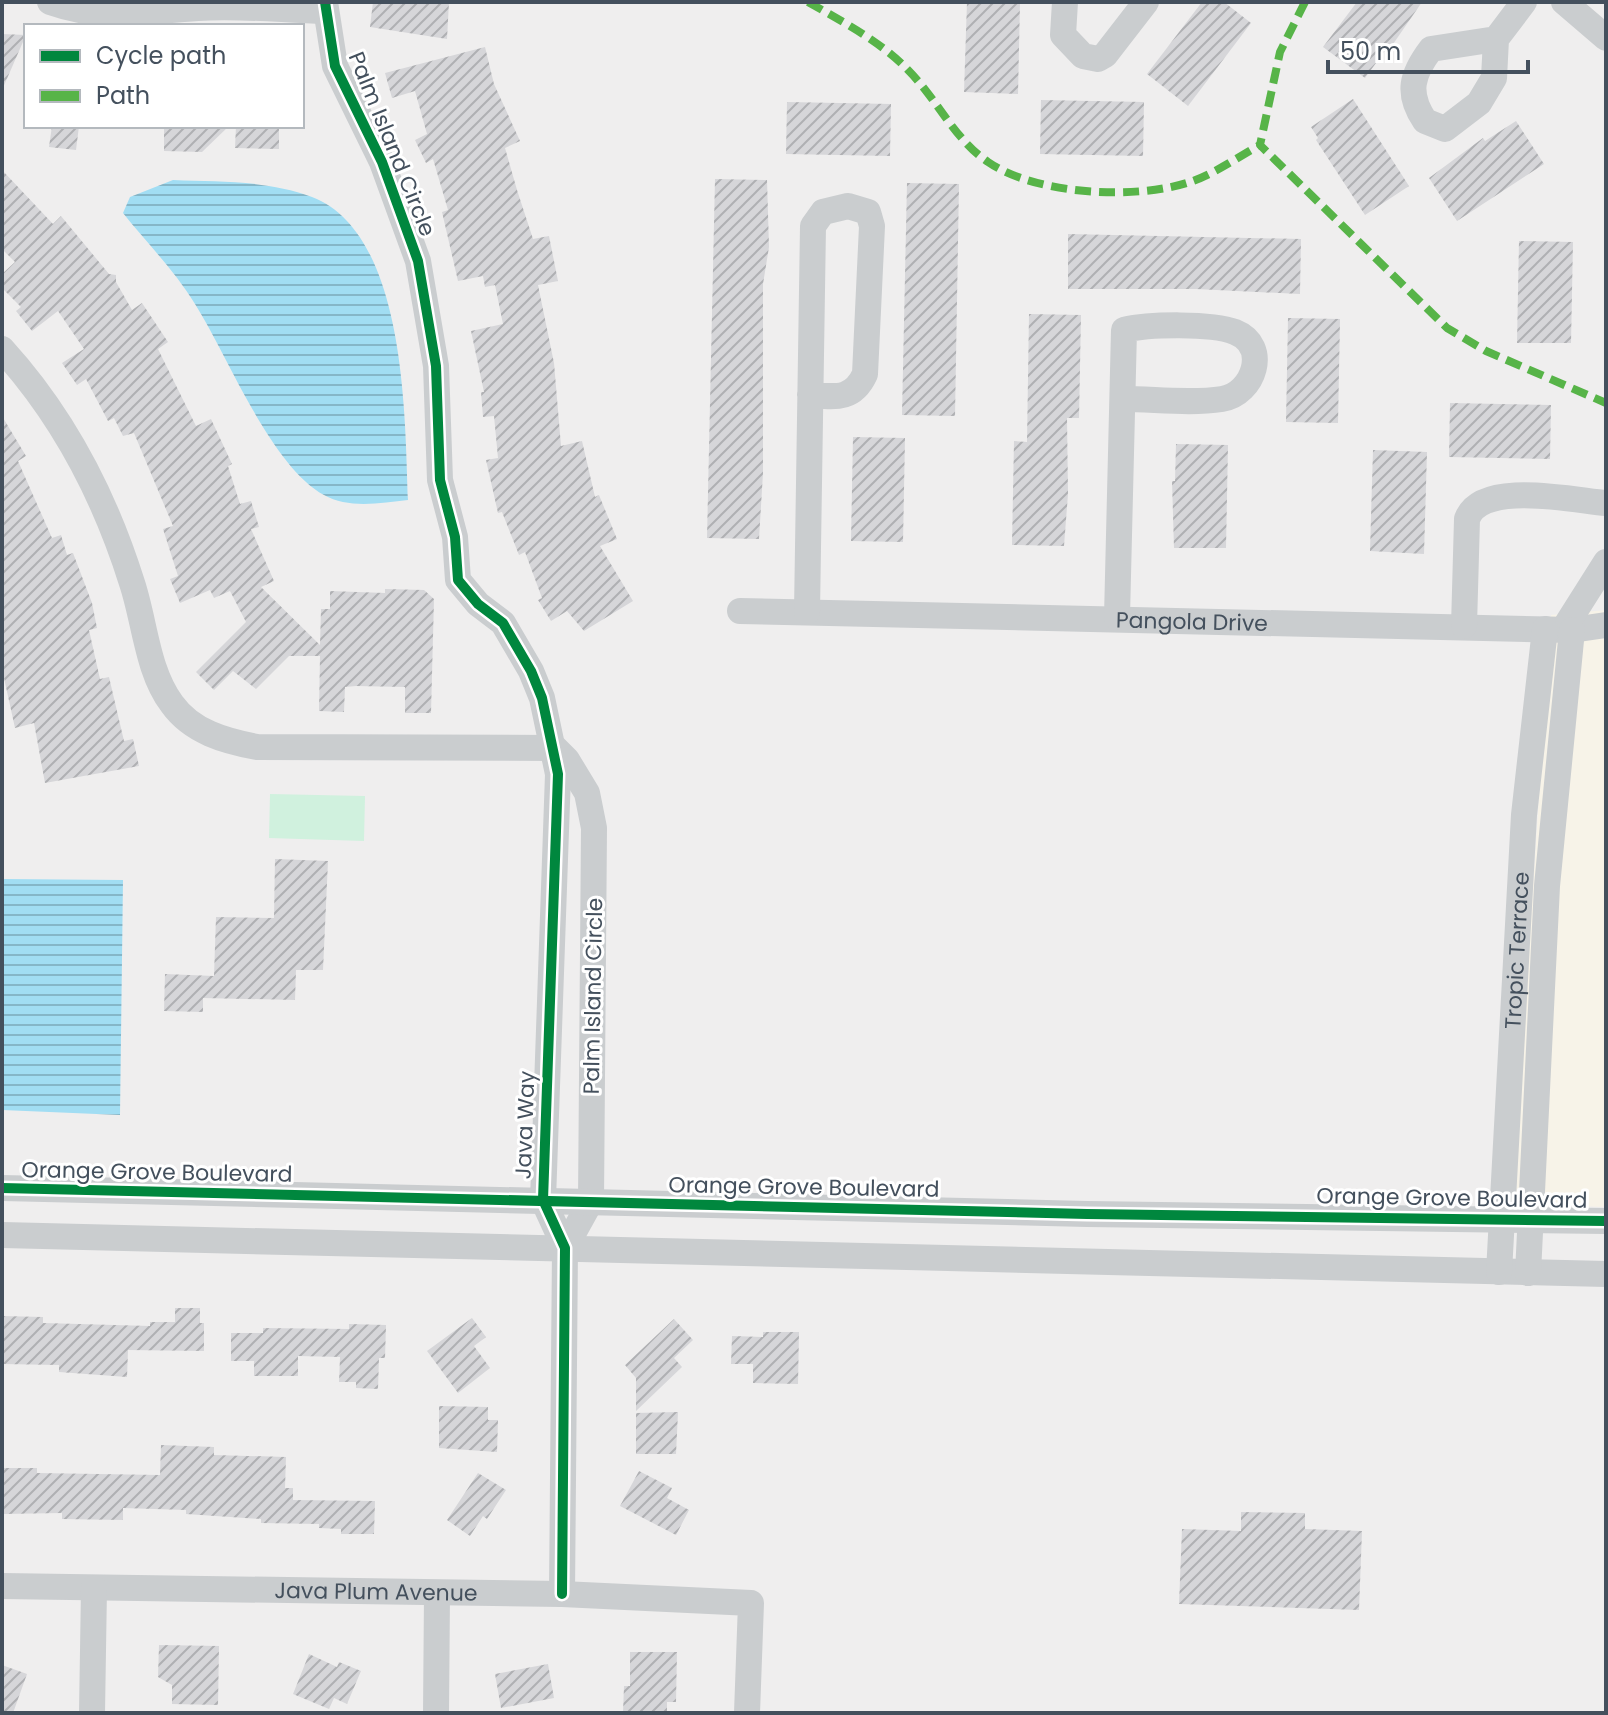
<svg xmlns="http://www.w3.org/2000/svg" width="1608" height="1715" viewBox="0 0 1608 1715" font-family="Poppins,sans-serif">
<style>
.commercial{fill:#f7f3e8}
.pitch{fill:#d0f1de}
.water{fill:url(#water-rules)}
.building{fill:url(#building-hatch)}
.lines{fill:none;stroke-linecap:round;stroke-linejoin:round}
.minor{stroke:#cacdcf;stroke-width:26}
.quiet{stroke:#57b448;stroke-width:8;stroke-dasharray:16 8;stroke-linecap:butt}
.cycleway-casing{stroke:#fff;stroke-width:15}
.cycleway{stroke:#00873e;stroke-width:10}
.labels{text-anchor:middle;dominant-baseline:central;stroke-width:6;stroke-linejoin:round;paint-order:stroke}
.street-label{font-size:22px;fill:#44505d;stroke:#fff}
</style>
<defs>
<pattern id="water-rules" width="6" height="5" patternUnits="userSpaceOnUse" patternTransform="scale(2)"><rect width="6" height="5" fill="#a1ddf3"/><path d="M0 2.5h6" fill="none" stroke="#85b6c8"/></pattern>
<pattern id="building-hatch" width="6" height="6" patternUnits="userSpaceOnUse" patternTransform="scale(2)"><rect width="6" height="6" fill="#d6d6d9"/><path d="M-1 1l2-2M0 6l6-6M5 7l2-2" fill="none" stroke="#afb0b3"/></pattern>
</defs>
<rect width="100%" height="100%" fill="#efeeee"/>
<path class="commercial" d="M1606,610V1207L1512,1204L1551,615Z"/>
<path class="pitch" d="M270,794L365,796L364,841L269,838Z"/>
<g class="water">
<path d="M173,180C220,182 267,180 312,197C406,233 405,415 408,500C381,503 348,509 324,495C270,465 228,356 195,304C175,271 146,242 123,213L130,197Z"/>
<path d="M2,879L123,880L120,1115L2,1110Z"/>
</g>
<g class="building">
<path d="M373,2H449L447,39L370,27Z"/>
<path d="M967,2H1020L1018,94L964,92Z"/>
<path d="M1202,2H1224L1251,23L1188,106L1147,74Z"/>
<path d="M1357,2H1422L1389,50L1387,48L1365,78L1323,47Z"/>
<path d="M2,34L26,35L2,90Z"/>
<path d="M485,47L494,84L520,141L505,148L517,190L533,239L549,236L558,281L538,285L554,363L561,446L582,441L595,497L599,495L617,539L600,546L633,601L584,631L567,611L551,621L538,600L542,598L525,552L519,555L502,512L498,513L486,460L498,458L494,416L483,417L481,392H484L471,331L503,324L495,285L485,287L483,276L458,281L442,212L448,210L433,159L426,163L415,140L427,134L415,91L392,98L385,73Z"/>
<path d="M1353,99L1409,186L1365,215L1316,140L1318,138L1311,127Z"/>
<path d="M1041,100L1144,102L1143,156L1040,154Z"/>
<path d="M787,102L891,104L890,156L786,154Z"/>
<path d="M1516,121L1544,164L1457,221L1429,178L1483,138L1485,141Z"/>
<path d="M52,126H79L76,150L49,147Z"/>
<path d="M164,126H229L202,152L164,151Z"/>
<path d="M236,126H279V149L235,148Z"/>
<path d="M2,170L53,224L61,216L109,274L116,275V282L132,310L142,303L168,342L158,349L196,426L211,419L232,464L228,466L240,504L251,501L259,527L251,529L274,581L261,587L320,645L321,609H330V591L385,593V589L424,590L434,599L431,713H405V687L356,686L345,687L344,712L319,711L320,656H289L256,689L233,671L214,690L196,672L246,622L230,591L214,598L210,590L180,603L170,579L178,576L163,529L173,526L134,433L123,436L114,418L108,421L86,379L77,385L62,363L84,349L58,311L32,331L16,311L21,307L2,288V274L15,262L2,249Z"/>
<path d="M715,179L767,180L769,247L763,284V473L759,539L707,538Z"/>
<path d="M907,183L959,184L955,416L902,415Z"/>
<path d="M1068,234L1301,239L1300,294L1196,289H1068Z"/>
<path d="M1519,241L1573,242L1571,343H1517Z"/>
<path d="M1029,314L1081,315L1079,418H1067L1068,494L1064,546L1012,545L1014,441L1027,442Z"/>
<path d="M1288,318L1340,319L1338,423L1286,422Z"/>
<path d="M1450,403L1551,405L1550,459L1449,457Z"/>
<path d="M2,416L26,456L18,461L52,538L61,535L67,555L73,553L92,603L97,628L89,630L100,679L109,677L124,741L133,739L139,766L45,783L34,723L15,728L2,669Z"/>
<path d="M853,437L905,438L903,542L851,541Z"/>
<path d="M1176,444L1228,445L1226,548H1174L1172,481H1175Z"/>
<path d="M1373,450L1427,452L1424,554L1370,551Z"/>
<path d="M275,859L328,861L323,970H296L295,1000L203,998V1012L164,1011L165,974L214,976L216,917L274,918Z"/>
<path d="M175,1308H200V1323H204V1351L128,1350L127,1377L59,1372V1365L2,1364V1316L43,1317V1323L150,1326V1322H175Z"/>
<path d="M472,1318L486,1337L474,1346L490,1368L458,1393L427,1351Z"/>
<path d="M674,1319L693,1340L674,1358L682,1367L636,1411V1378L625,1365Z"/>
<path d="M349,1324L386,1325L385,1358H379L378,1389L356,1388V1382H339L340,1357L298,1356V1376H254V1361H231V1333H263V1328L349,1329Z"/>
<path d="M763,1332H799L798,1384L753,1383V1364H731L732,1336L763,1337Z"/>
<path d="M439,1406L488,1407V1420H498L497,1452L439,1448Z"/>
<path d="M678,1412L676,1454H636V1413Z"/>
<path d="M161,1445L214,1447V1455L286,1457L285,1488H293V1500L375,1501L374,1534H341V1529L319,1528V1524L261,1523V1519L186,1514V1510L123,1508V1520L62,1519V1513L3,1514L2,1468H37V1473L160,1475Z"/>
<path d="M639,1471L672,1488L667,1498L689,1510L676,1535L620,1506Z"/>
<path d="M478,1473L506,1490L487,1519L483,1516L470,1536L447,1520Z"/>
<path d="M1241,1512L1305,1513V1529L1362,1531L1359,1610L1179,1604L1182,1529L1241,1531Z"/>
<path d="M159,1645L219,1646L218,1705L172,1704V1685L158,1677Z"/>
<path d="M630,1652H677L676,1702H667V1713H623L624,1686H630Z"/>
<path d="M309,1654L337,1667L339,1662L361,1671L347,1704L334,1698L329,1709L293,1694Z"/>
<path d="M548,1664L554,1698L501,1708L495,1674Z"/>
<path d="M2,1665L27,1674L13,1713H2Z"/>
</g>
<g class="lines">
<g class="minor">
<path d="M50,2C104,21 143,11 198,8C240,5 282,10 324,11"/>
<path d="M325,2L335,66L382,162L418,261L436,366L440,480L455,537L458,580L478,604L503,623L531,671L542,698L558,774L543,1200L565,1248L562,1594"/>
<path d="M1065,2L1063,35L1083,56L1098,59L1105,55L1146,2"/>
<path d="M1564,2L1606,38"/>
<path d="M1496,39L1431,49C1412,74 1406,93 1425,121L1445,129L1479,103L1494,78L1496,39L1524,2"/>
<path d="M2,349C63,416 105,497 132,583C145,622 147,671 172,704C192,732 225,741 257,747L555,748L567,760L587,793L594,828L591,1201L565,1248"/>
<path id="s1" d="M740,611L1572,630L1606,625"/>
<path d="M807,612L813,226L823,212L848,206L868,212L872,226L865,374C853,400 836,397 810,395"/>
<path d="M1117,617C1120,522 1122,426 1124,330C1149,324 1211,323 1235,332C1270,346 1254,394 1222,399C1190,404 1154,399 1123,399"/>
<path d="M1464,626L1467,519C1481,480 1572,500 1606,503"/>
<path d="M1563,630L1606,562"/>
<path d="M2,1188L1087,1214L1606,1221"/>
<path d="M2,1235L1606,1274"/>
<path id="s2" d="M1499,1272L1524,815L1545,629"/>
<path d="M1528,1273L1547,886L1572,630"/>
<path id="s3" d="M2,1586L562,1594L751,1603L747,1713"/>
<path d="M92,1713L94,1588"/>
<path d="M436,1713L437,1594"/>
</g>
<g class="quiet">
<path d="M808,2C843,22 880,41 908,70C937,99 954,139 988,162C1036,195 1136,200 1190,182C1214,174 1238,157 1260,145"/>
<path d="M1305,2L1280,52L1260,145L1447,328L1486,351L1606,403"/>
</g>
<defs>
<g id="cycleway">
<path d="M325,2L335,66L382,162L418,261L436,366L440,480L455,537L458,580L478,604L503,623L531,671L542,698L558,774L543,1200L565,1248L562,1594"/>
<path d="M2,1188L1087,1214L1606,1221"/>
</g>
</defs>
<use href="#cycleway" class="cycleway-casing"/>
<use href="#cycleway" class="cycleway"/>
</g>
<g class="labels">
<g class="street-label">
<text transform="translate(392 144) rotate(68)">Palm Island Circle</text>
<text stroke="none"><textPath href="#s1" startOffset="452">Pangola Drive</textPath></text>
<text stroke="none"><textPath href="#s2" startOffset="322">Tropic Terrace</textPath></text>
<text transform="translate(593 996) rotate(-89)">Palm Island Circle</text>
<text transform="translate(525 1125) rotate(-88)">Java Way</text>
<text transform="translate(157 1172) rotate(1)">Orange Grove Boulevard</text>
<text transform="translate(804 1187) rotate(1)">Orange Grove Boulevard</text>
<text transform="translate(1452 1198) rotate(1)">Orange Grove Boulevard</text>
<text stroke="none"><textPath href="#s3" startOffset="374">Java Plum Avenue</textPath></text>
</g>
</g>
<rect width="1608" height="1715" fill="none" stroke="#44505d" stroke-width="8"/>
<rect x="24" y="24" width="280" height="104" fill="#ffffff" stroke="#b4b9be" stroke-width="2"/>
<rect x="40" y="50" width="40" height="12" fill="#00873e" stroke="#b4b9be" stroke-width="2"/>
<text x="96" y="64" font-size="24" fill="#44505d">Cycle path</text>
<rect x="40" y="90" width="40" height="12" fill="#57b448" stroke="#b4b9be" stroke-width="2"/>
<text x="96" y="104" font-size="24" fill="#44505d">Path</text>
<path d="M1328 60v12h200v-12" fill="none" stroke="#44505d" stroke-width="4"/>
<text x="1340" y="60" font-size="24" fill="#44505d" stroke="#ffffff" stroke-width="6" paint-order="stroke">50 m</text>
</svg>
